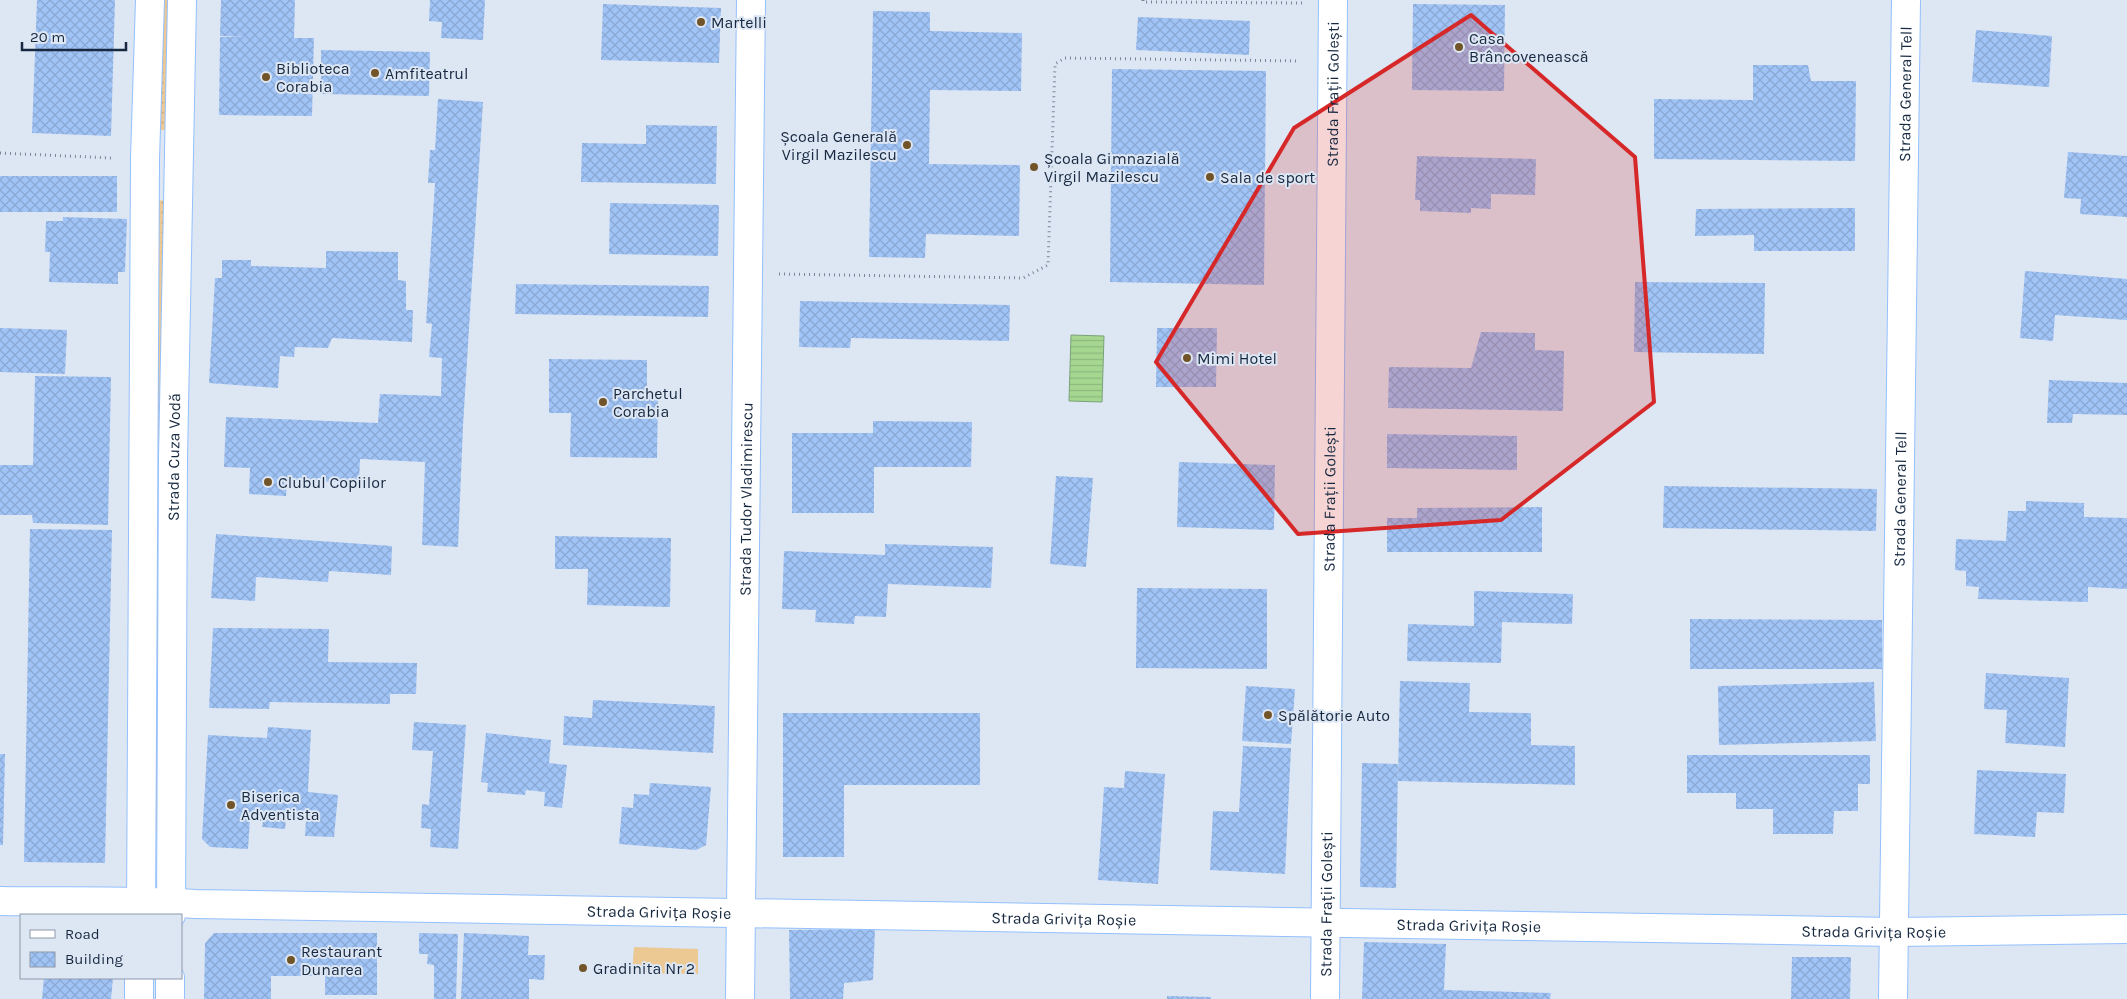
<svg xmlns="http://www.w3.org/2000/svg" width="2127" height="999" viewBox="0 0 2127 999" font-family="Karla,sans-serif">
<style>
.grass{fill:url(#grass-dots)}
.park{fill:#ecc893}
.water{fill:url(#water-rules);stroke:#7aa379}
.building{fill:url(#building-cross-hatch)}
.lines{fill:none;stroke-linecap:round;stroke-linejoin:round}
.minor-casing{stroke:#94c0fe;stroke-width:30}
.tertiary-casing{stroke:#94c0fe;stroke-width:30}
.path{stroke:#798699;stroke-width:3;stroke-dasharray:1 4;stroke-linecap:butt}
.minor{stroke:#fff;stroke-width:28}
.tertiary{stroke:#fff;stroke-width:28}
.marked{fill:#d62828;fill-opacity:0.2;stroke:#d62828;stroke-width:4;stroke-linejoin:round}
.poi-dot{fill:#715427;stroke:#dde6f3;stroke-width:2}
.labels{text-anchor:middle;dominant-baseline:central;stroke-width:4;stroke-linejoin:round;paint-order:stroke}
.poi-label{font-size:16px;fill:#172941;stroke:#dde6f3;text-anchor:start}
.street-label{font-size:16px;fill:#172941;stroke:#dde6f3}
</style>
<defs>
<pattern id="grass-dots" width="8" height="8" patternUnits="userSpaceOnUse" patternTransform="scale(1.25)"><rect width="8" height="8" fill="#ecc893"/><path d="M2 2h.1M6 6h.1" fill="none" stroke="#caac80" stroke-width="1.8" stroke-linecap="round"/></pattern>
<pattern id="water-rules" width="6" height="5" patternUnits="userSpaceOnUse" patternTransform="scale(1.25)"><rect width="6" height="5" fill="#a5d791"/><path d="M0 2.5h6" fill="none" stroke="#8db97e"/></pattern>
<pattern id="building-cross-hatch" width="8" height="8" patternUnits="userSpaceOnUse" patternTransform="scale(1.25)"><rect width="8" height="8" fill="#a1c4f6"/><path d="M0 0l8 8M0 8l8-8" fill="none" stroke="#8aa8d4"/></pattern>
</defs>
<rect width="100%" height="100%" fill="#dde6f3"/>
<g class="grass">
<path d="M162,0H172L169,130H159Z"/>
<path d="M156,200L167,201L163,475H152Z"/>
<path d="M151,514H160L158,834H148Z"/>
</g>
<path class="park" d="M634,947L698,949V974L632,973Z"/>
<path class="water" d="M1071,335L1104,336L1102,402L1069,401Z"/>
<g class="building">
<path d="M37,0H115L111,136L32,133Z"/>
<path d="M221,0H295L294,38H314L312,116L219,115L220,37H245L220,36Z"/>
<path d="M430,0H485L483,40L441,38L442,22L429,21Z"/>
<path d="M603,4L721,8L719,63L601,60Z"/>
<path d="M1413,4L1505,5L1504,91L1412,90Z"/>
<path d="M873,11L930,12V31L1022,33L1021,91L930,90L929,164L1020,165L1019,236L926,234L925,258L869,257Z"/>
<path d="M1138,17L1250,21L1249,55L1136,50Z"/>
<path d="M1976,30L2052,36L2049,87L1972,82Z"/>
<path d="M321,50L430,52L429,96L321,94Z"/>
<path d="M1753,65H1808L1811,81H1856L1855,161L1654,159V99L1753,100Z"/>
<path d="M1112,69L1266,71L1264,285L1110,282Z"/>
<path d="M438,99L483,102L463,426L458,547L422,545L425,462L360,459L359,483L287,480L286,496L249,494L250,468L224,467L226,417L378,423L380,394L441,396L442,358L429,357L432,324L426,323L435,183H428L430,150H435Z"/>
<path d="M646,125L717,126L716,184L581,182L582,143L646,144Z"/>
<path d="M2068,152L2127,156V217L2080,214L2081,199L2064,198Z"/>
<path d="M1417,156L1536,159L1535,195L1491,194V209L1471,208V213L1420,211V200H1415Z"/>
<rect x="0" y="176" width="117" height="36"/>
<path d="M610,203L719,205L718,256L609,254Z"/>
<path d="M1855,208V251H1754V235L1695,236L1696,209Z"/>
<path d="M63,217L127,219L125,272H118V284L49,282L50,252H45L46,221H63Z"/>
<path d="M326,251L398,252V280L406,281V310H413L412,342L332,338L328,348L295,347L294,357L280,356L278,388L209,383L215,278H222V260H251V266L326,268Z"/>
<path d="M2025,271L2127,279V320L2055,315L2053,341L2020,338Z"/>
<path d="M1635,282L1765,283L1764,354L1634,352Z"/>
<path d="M516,284L709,286L708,317L515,314Z"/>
<path d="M800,301L1010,305L1009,341L851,338L850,348L799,347Z"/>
<path d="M0,328L67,330L65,374L0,372Z"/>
<path d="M1157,328H1217L1216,387H1156Z"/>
<path d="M1481,332L1535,333V350L1564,351L1563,411L1388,408L1389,367L1471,368Z"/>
<path d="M549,359L647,360V391L658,392L657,458L570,457L571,413H549Z"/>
<path d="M35,376L111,377L108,525L33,523L32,515H0V465H33Z"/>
<path d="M2049,380L2127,383V415L2073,414L2072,423H2047Z"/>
<path d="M873,421L972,422L971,467H874V513H792V433H873Z"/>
<path d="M1387,434L1517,436V470L1387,468Z"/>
<path d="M1179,462L1275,465L1274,530L1177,527Z"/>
<path d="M1056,476L1093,478L1086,567L1050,564Z"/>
<path d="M1664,486L1877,489L1876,531L1663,528Z"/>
<path d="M2026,501L2084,503V517L2127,518V589L2088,587V602L1978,599L1979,587L1966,586V571L1955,570L1956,539L2006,541L2008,511H2026Z"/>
<path d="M1542,507V552H1387V518H1417V508Z"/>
<path d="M30,529L112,530L105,863L24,862Z"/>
<path d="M216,534L392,546L391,575L329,571L328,582L256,577L255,601L211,598Z"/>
<path d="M555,536L671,538L670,607L587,605L588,569H555Z"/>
<path d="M885,544L993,547L991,588L888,584L886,617L855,616L854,624L815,622L816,610L782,609L784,551L885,555Z"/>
<path d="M1137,588L1267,589V669L1136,668Z"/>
<path d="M1474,591L1573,594L1572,624L1502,622L1501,663L1407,661L1408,624L1474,626Z"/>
<path d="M1690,619L1882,620V669H1690Z"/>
<path d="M213,628L329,629L328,662L417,663L416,694H390V704L270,702L269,709L209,708Z"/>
<path d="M1986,673L2069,678L2065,747L2005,743L2007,710L1984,709Z"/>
<path d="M1400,681L1470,683L1469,712L1531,713V745L1575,746V785L1398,781Z"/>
<path d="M1874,682L1876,741L1719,745L1718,686Z"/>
<path d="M1246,686L1295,689L1291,744L1242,741Z"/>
<path d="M593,700L715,706L713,753L563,745L564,716L592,718Z"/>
<path d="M783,713H980V785H844V857H783Z"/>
<path d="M414,722L466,725L458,849L430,847L431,829L421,828L422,804L429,805L433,751L412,750Z"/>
<path d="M268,727L311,730L308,792L338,795L334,837L305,836L306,820L286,819L285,829L262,827L263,821L250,820L248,849L210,847L202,839L208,735L267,738Z"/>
<path d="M486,733L551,740L549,763L567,765L562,808L544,806L545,792L526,790L525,795L487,792L488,783L481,782Z"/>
<path d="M1243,746L1291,748L1285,874L1210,870L1213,811L1239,812Z"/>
<path d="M0,754H5L3,845H0Z"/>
<path d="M1687,755H1870V784H1858V811H1834L1833,834H1773V809H1736V793H1687Z"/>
<path d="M1362,763L1398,764L1396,888L1360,887Z"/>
<path d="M1977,770L2066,774L2064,813L2037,812L2035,837L1974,834Z"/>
<path d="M1125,771L1165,774L1158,884L1098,880L1104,787L1124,788Z"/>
<path d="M650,783L711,787L706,845L696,850L619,844L622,807L633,808L634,794L649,795Z"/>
<path d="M875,929L873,980L844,983L843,999H790L789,930Z"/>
<path d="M214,933H377V995H325V976H271V999H204L205,943Z"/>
<path d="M419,933L458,934L456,999H434V965L427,964L428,954H419Z"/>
<path d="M464,933L529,936L528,955H545L544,980L529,979V999H461Z"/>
<path d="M1364,942L1446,944L1444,990L1551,993L1550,999H1362Z"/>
<path d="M1792,957H1851L1850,999H1791Z"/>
<path d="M44,978H113L111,999H42Z"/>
<path d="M1167,996L1211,997V999H1167Z"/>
</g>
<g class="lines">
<defs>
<g id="minor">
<path id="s1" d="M0,901C65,902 130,900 195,904L1894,932L2127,929"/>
<path d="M141,915L145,159L150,0"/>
<path id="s2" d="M171,915L173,458L182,0"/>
<path d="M139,999V978"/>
<path d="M170,999V978"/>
<path id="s3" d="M1325,999L1333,0"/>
<path id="s4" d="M1893,999L1906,0"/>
</g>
<g id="tertiary">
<path id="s5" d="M740,999L751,0"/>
</g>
</defs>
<use href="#minor" class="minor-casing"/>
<use href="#tertiary" class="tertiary-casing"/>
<g class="path">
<path d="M1143,0V2L1302,3"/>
<path d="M0,153L112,158"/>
<path d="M779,274L1023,278L1048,265L1055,64L1065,58L1300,61"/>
</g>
<use href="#minor" class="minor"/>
<use href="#tertiary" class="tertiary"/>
</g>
<path class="marked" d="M1471,15L1635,157L1654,402L1501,520L1298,534L1156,362L1294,128Z"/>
<g class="poi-dot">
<circle cx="701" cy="22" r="5"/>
<circle cx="1459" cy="47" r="5"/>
<circle cx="375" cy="73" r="5"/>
<circle cx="266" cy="77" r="5"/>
<circle cx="907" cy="145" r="5"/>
<circle cx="1034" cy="167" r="5"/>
<circle cx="1210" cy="177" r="5"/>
<circle cx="1187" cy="358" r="5"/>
<circle cx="603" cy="402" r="5"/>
<circle cx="268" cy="482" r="5"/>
<circle cx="1268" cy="715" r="5"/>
<circle cx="231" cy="805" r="5"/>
<circle cx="291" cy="960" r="5"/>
<circle cx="583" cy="968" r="5"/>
</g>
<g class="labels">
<g class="poi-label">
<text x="711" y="22">Martelli</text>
<text x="1469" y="38">Casa<tspan x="1469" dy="18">Brâncovenească</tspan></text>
<text x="276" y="68">Biblioteca<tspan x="276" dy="18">Corabia</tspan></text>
<text x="385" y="73">Amfiteatrul</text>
<text x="897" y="136" text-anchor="end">Școala Generală<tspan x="897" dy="18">Virgil Mazilescu</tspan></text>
<text x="1044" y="158">Școala Gimnazială<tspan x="1044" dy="18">Virgil Mazilescu</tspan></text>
<text x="1220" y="177">Sala de sport</text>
<text x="1197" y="358">Mimi Hotel</text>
<text x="613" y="393">Parchetul<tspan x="613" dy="18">Corabia</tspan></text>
<text x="278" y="482">Clubul Copiilor</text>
<text x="1278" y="715">Spălătorie Auto</text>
<text x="241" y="796">Biserica<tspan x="241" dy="18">Adventista</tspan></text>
<text x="301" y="951">Restaurant<tspan x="301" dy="18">Dunarea</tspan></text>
<text x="593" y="968">Gradinita Nr 2</text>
</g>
<g class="street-label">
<text stroke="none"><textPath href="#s3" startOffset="905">Strada Frații Golești</textPath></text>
<text stroke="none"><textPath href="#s4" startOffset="905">Strada General Tell</textPath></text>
<text stroke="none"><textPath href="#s2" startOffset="458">Strada Cuza Vodă</textPath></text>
<text stroke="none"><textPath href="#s5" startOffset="500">Strada Tudor Vladimirescu</textPath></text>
<text stroke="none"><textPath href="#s3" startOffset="500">Strada Frații Golești</textPath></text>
<text stroke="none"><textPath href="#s4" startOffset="500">Strada General Tell</textPath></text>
<text stroke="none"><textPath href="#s3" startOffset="95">Strada Frații Golești</textPath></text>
<text stroke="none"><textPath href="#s1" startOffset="659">Strada Grivița Roșie</textPath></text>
<text stroke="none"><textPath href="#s1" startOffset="1064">Strada Grivița Roșie</textPath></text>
<text stroke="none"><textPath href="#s1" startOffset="1469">Strada Grivița Roșie</textPath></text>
<text stroke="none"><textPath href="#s1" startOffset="1874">Strada Grivița Roșie</textPath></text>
</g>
</g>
<rect x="20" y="914" width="162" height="65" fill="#dde6f3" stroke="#8e9aac"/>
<rect x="30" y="930" width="25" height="8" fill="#ffffff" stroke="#8e9aac"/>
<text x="65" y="939" font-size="15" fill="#172941">Road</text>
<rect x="30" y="952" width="25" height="15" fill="url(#building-cross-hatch)" stroke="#8e9aac"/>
<text x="65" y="964" font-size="15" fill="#172941">Building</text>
<path d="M22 42v8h104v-8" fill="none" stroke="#172941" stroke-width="2.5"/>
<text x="30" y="42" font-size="15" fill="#172941" stroke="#dde6f3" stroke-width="4" paint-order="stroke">20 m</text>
</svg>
